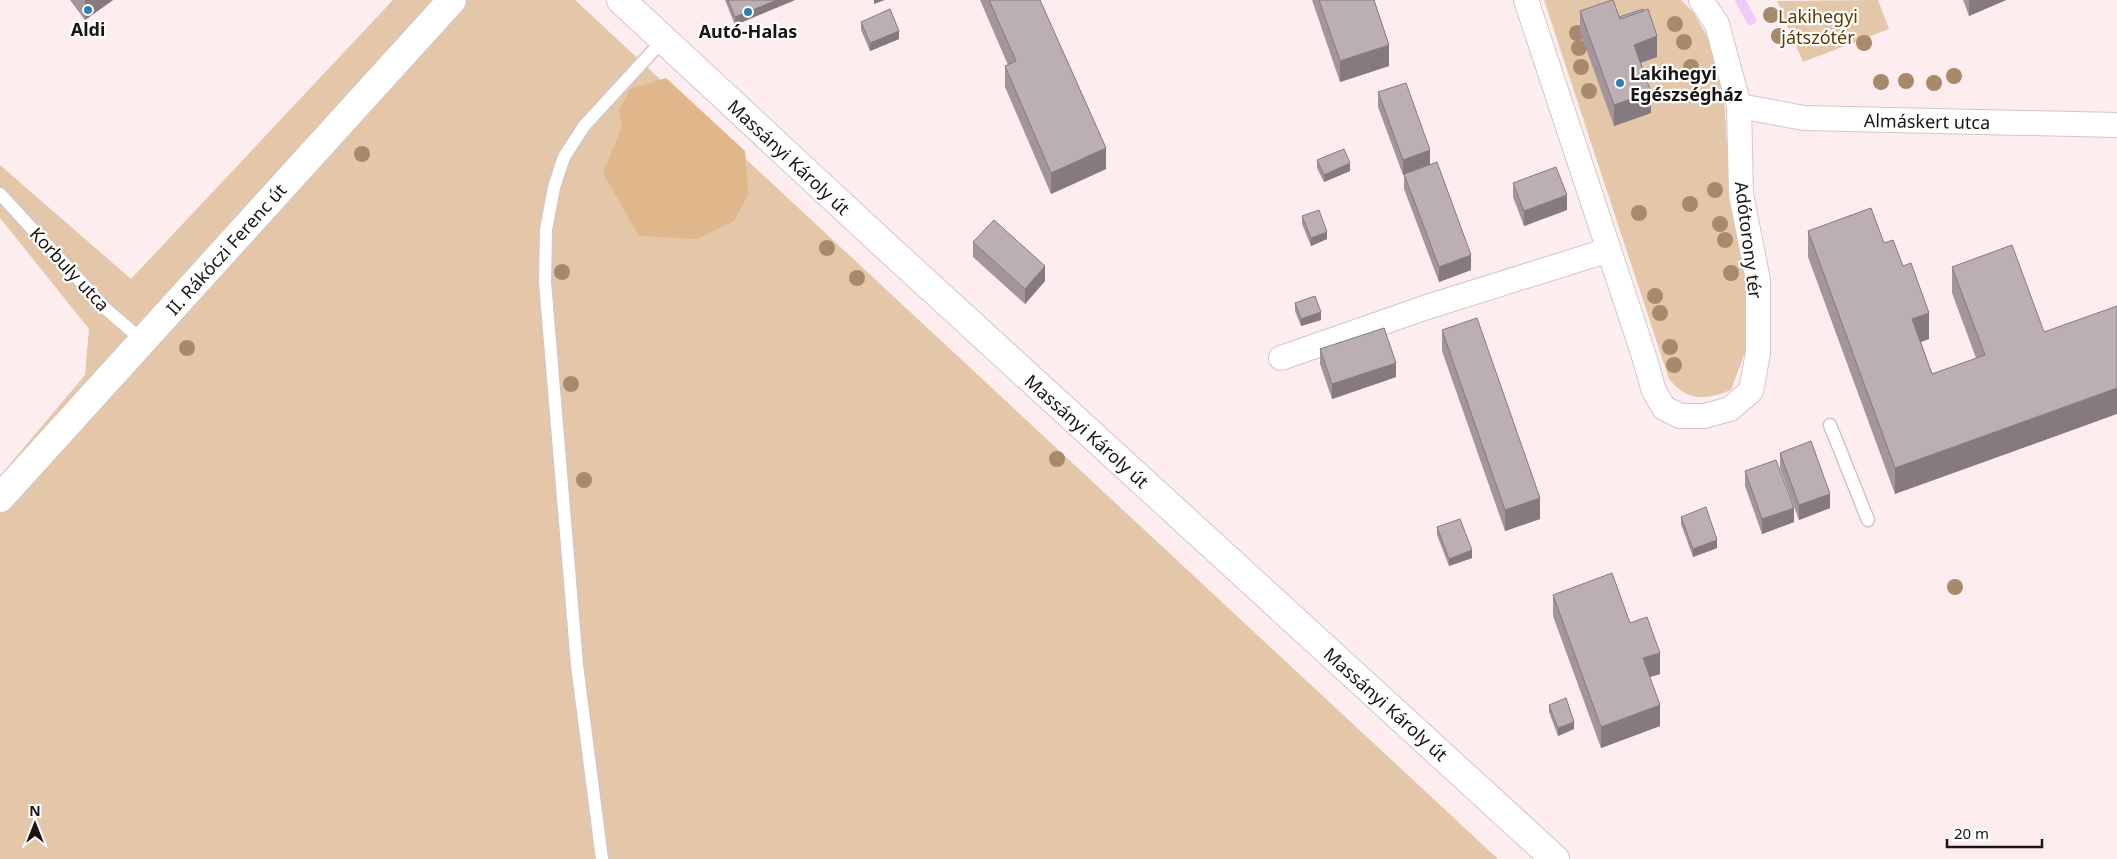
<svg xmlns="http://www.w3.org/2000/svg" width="2117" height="859" viewBox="0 0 2117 859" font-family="'Noto Sans',sans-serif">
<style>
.green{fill:#e4c7a8}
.forest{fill:#e0b68b}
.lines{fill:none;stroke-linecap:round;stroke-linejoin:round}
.stream{stroke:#f0cbfa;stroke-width:10}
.service-casing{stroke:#d5c5c6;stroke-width:15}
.minor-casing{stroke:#d5c5c6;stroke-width:26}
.tertiary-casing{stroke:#d5c5c6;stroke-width:30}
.secondary-casing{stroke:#d5c5c6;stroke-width:30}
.service{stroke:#fff;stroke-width:12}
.minor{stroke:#fff;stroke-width:24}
.tertiary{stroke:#fff;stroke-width:28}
.secondary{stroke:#fff;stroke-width:28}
.tree{fill:#a7896b}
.wall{fill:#a2969c}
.shaded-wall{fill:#847a7f}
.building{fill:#bcaeb5;stroke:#847a7f}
.poi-dot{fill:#2c81b1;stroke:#fff;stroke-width:2}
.labels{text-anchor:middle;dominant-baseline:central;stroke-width:4.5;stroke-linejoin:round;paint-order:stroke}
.park-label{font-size:18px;fill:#603800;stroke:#fff}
.poi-label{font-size:18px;font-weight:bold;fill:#1a1414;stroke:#fff}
.street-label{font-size:18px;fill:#1a1414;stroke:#fff}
</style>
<rect width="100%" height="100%" fill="#feedee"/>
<g class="green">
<path d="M393,0H575L1498,859H0V476L85,375L89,329L0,218V165L131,279Z"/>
<path d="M1544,0H1681L1694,13L1709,40L1724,96L1730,198L1746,281V350L1731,390C1705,400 1688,402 1669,379Z"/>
<path d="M1878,0L1889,29L1803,62L1777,1Z"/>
</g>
<path class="forest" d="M666,78L745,151L748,195L734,221L697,239L639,236L603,173L622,126L619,110L630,89Z"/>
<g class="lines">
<path class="stream" d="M1740,0L1751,20"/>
<defs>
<g id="service">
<path d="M0,194L106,309L143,341"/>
<path d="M1830,425L1868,520"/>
<path d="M602,859L577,665L545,282L546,230L554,187L564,157L584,126L663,40"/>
</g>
<g id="minor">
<path d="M1526,0L1643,353L1654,391L1664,408L1680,416H1704L1730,409L1751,391L1758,353V280L1741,194L1739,106L1717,24L1701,0"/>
<path d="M1739,106L1804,118L2117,125"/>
<path d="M1281,358L1427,307L1609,250"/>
</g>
<path id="tertiary" d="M621,0L878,239L1555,859"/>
<path id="secondary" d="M0,498L452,0"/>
</defs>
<use href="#service" class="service-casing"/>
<use href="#minor" class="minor-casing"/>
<use href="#tertiary" class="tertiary-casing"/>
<use href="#secondary" class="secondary-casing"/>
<use href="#service" class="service"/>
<use href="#minor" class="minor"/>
<use href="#tertiary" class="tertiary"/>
<use href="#secondary" class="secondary"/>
</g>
<g class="tree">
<circle cx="1771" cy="15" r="8"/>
<circle cx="1675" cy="24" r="8"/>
<circle cx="1577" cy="33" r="8"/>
<circle cx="1779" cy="36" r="8"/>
<circle cx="1684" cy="42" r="8"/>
<circle cx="1864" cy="43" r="8"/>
<circle cx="1579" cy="48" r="8"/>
<circle cx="1581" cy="67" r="8"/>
<circle cx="1691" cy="67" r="8"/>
<circle cx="1954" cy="76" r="8"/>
<circle cx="1906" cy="81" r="8"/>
<circle cx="1881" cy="82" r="8"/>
<circle cx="1934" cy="83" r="8"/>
<circle cx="1589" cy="91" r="8"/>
<circle cx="362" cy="154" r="8"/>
<circle cx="1715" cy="190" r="8"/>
<circle cx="1690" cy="204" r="8"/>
<circle cx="1639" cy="213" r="8"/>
<circle cx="1720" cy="224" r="8"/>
<circle cx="1725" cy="240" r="8"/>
<circle cx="827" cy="248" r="8"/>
<circle cx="562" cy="272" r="8"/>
<circle cx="1731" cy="273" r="8"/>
<circle cx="857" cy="278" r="8"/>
<circle cx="1655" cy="296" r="8"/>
<circle cx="1660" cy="313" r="8"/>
<circle cx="1670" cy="347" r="8"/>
<circle cx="187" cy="348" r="8"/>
<circle cx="1674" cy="365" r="8"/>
<circle cx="571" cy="384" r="8"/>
<circle cx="1057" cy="459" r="8"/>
<circle cx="584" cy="480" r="8"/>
<circle cx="1955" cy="587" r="8"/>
</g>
<g class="wall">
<path d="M70,0H113L85,20Z"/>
<path d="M725,0H795L735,25Z"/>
<path d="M980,0H1040L1106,169L1051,194L1005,87V66L1008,65Z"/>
<path d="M1312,0H1374L1389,66L1340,82Z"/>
<path d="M1963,0H2006L1969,16Z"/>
<path d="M1580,11L1619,17L1657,57L1641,63L1651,113L1614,126L1580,32Z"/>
<path d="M861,22L899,39L870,51L861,30Z"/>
<path d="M1378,92L1430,165L1471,270L1439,282L1404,189V174L1413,171L1403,175L1378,107Z"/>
<path d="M1317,160L1350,171L1324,182L1317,168Z"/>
<path d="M1513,183L1567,210L1524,226L1513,197Z"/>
<path d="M1302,216L1327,239L1311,246L1302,224Z"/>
<path d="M1808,231L1884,243L1929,339L1921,342L1932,374L1976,358L1952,293V267L2044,332L1895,494L1808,257Z"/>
<path d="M973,242L1045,281L1025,304L973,257Z"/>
<path d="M1295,303L1321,320L1301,326L1295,311Z"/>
<path d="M1442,330L1540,519L1505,531L1442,351Z"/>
<path d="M1320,349L1396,377L1332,399L1320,364Z"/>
<path d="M1780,453L1830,508L1799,520L1780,468Z"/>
<path d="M1745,471L1794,522L1762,534L1745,486Z"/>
<path d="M1681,517L1717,548L1693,557L1681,524Z"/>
<path d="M1437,527L1472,558L1449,566L1437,535Z"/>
<path d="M1553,595L1630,623L1660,674L1650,677L1660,726L1601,748L1553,616Z"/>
<path d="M1549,705L1574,729L1558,736L1549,712Z"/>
</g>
<g class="shaded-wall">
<path d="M85,0H113L85,20Z"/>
<path d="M777,0H795L735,25V17Z"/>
<path d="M874,0H885L874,4Z"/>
<path d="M1969,0H2006L1969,16Z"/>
<path d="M899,31V39L870,51V43Z"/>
<path d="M1657,36V57L1634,65V45Z"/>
<path d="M1389,45V66L1340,82V61Z"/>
<path d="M1651,92V113L1614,126V105Z"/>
<path d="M1106,148V169L1051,194V173Z"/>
<path d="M1430,150V165L1403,175V160Z"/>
<path d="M1350,163V171L1324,182V175Z"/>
<path d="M1567,195V210L1524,226V211Z"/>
<path d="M1327,232V239L1311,246V238Z"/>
<path d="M1471,255V270L1439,282V267Z"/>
<path d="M1045,266V281L1025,304V289Z"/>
<path d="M1321,312V320L1301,326V319Z"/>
<path d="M1929,313V339L1912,345V319Z"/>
<path d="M1396,363V377L1332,399V384Z"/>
<path d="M2117,388V414L1895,494V468Z"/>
<path d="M1830,494V508L1799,520V505Z"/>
<path d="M1540,498V519L1505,531V510Z"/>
<path d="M1794,508V522L1762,534V519Z"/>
<path d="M1717,540V548L1693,557V549Z"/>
<path d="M1472,550V558L1449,566V559Z"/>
<path d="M1660,653V674L1643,679V658Z"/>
<path d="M1660,705V726L1601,748V727Z"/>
<path d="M1574,722V729L1558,736V728Z"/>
</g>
<g class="building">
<path d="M728,0H777L735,17Z"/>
<path d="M989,0H1040L1106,148L1051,173L1005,66L1016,61Z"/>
<path d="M1319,0H1374L1389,45L1340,61Z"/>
<path d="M1612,0H1613L1620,19L1648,9L1657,36L1634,45L1651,92L1614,105L1580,11Z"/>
<path d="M890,9L899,31L870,43L861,22Z"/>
<path d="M1643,9V11L1620,19L1619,17Z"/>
<path d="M1406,83L1430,150L1403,160L1378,92Z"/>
<path d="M1344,149L1350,163L1324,175L1317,160Z"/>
<path d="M1437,162L1471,255L1439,267L1404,174Z"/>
<path d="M1556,167L1567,195L1524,211L1513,183Z"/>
<path d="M1871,208L1884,243L1893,240L1903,266L1911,263L1929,313L1912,319L1932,374L1985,355L1952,267L2012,245L2044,332L2117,306V388L1895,468L1808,231Z"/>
<path d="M1319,210L1327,232L1311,238L1302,216Z"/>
<path d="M994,220L1045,266L1025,289L973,242Z"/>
<path d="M1315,296L1321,312L1301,319L1295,303Z"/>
<path d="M1477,318L1540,498L1505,510L1442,330Z"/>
<path d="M1384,328L1396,363L1332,384L1320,349Z"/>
<path d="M1811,441L1830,494L1799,505L1780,453Z"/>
<path d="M1776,460L1794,508L1762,519L1745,471Z"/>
<path d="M1706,507L1717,540L1693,549L1681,517Z"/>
<path d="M1460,519L1472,550L1449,559L1437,527Z"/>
<path d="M1612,573L1630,623L1647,617L1660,653L1643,658L1660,705L1601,727L1553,595Z"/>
<path d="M1566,698L1574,722L1558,728L1549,705Z"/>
</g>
<g class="poi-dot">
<circle cx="88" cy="10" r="5"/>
<circle cx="748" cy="12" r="5"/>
<circle cx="1620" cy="83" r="5"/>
</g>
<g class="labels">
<g class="park-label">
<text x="1818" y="16">Lakihegyi<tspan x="1818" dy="21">játszótér</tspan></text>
</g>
<g class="poi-label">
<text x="88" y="29">Aldi</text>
<text x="748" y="31">Autó-Halas</text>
<text x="1630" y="73" text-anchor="start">Lakihegyi<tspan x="1630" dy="21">Egészségház</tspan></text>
</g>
<g class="street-label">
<text transform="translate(1927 121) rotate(1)">Almáskert utca</text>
<text transform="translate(789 157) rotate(43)">Massányi Károly út</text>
<text transform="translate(1749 240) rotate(83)">Adótorony tér</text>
<text transform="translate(226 249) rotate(-48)">II. Rákóczi Ferenc út</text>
<text transform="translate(70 269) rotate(47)">Korbuly utca</text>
<text transform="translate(1087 431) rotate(42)">Massányi Károly út</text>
<text transform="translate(1386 704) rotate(42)">Massányi Károly út</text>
</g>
</g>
<g transform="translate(35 824)" stroke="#ffffff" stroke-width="4" paint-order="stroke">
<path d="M0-4L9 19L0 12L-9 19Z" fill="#1a1414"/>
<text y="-8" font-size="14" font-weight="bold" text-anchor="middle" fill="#1a1414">N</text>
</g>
<path d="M1947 839v8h95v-8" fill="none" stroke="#1a1414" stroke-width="2.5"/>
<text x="1954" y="839" font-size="15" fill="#1a1414" stroke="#ffffff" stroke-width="4" paint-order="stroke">20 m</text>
</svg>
